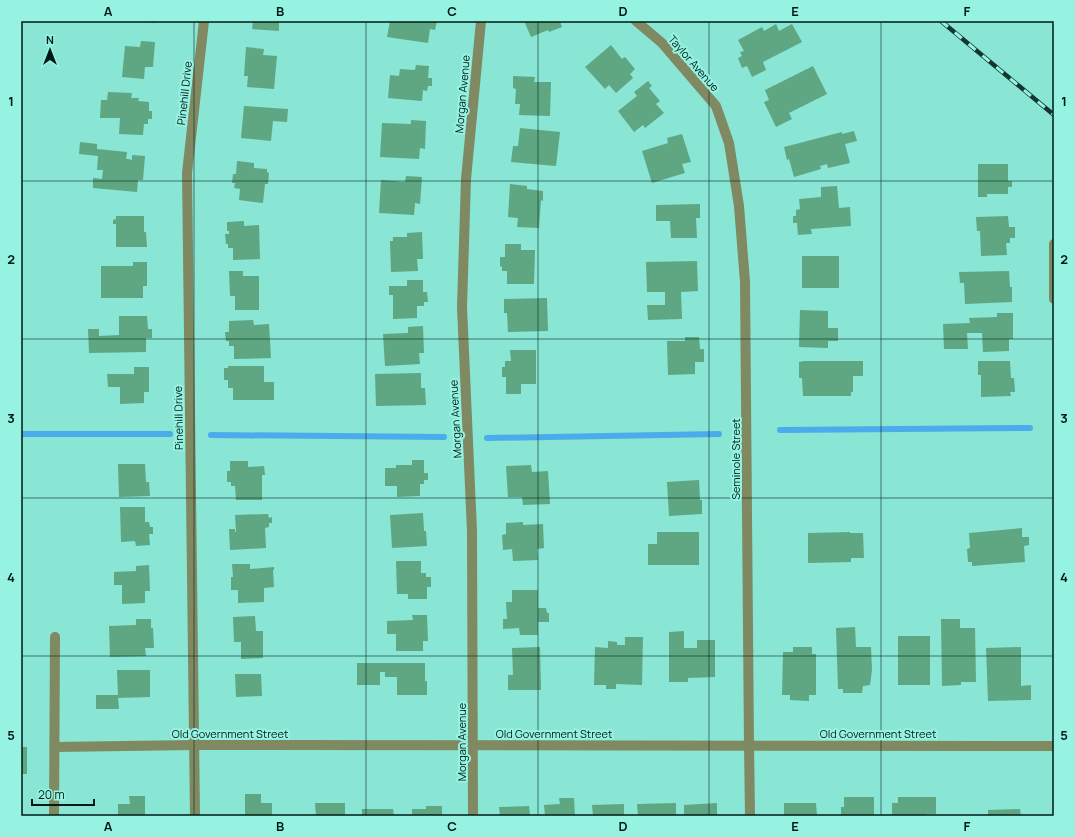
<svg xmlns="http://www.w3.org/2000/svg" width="1075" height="837" viewBox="0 0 1075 837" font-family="Manrope,sans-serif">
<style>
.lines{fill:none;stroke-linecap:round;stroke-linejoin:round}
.stream{stroke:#4baceb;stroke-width:6}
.building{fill:#5ea782}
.minor{stroke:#7f8962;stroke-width:10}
.rail-casing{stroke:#133730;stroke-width:4.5}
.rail{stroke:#96f3e1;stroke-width:3;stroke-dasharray:9;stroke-linecap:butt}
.grid{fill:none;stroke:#001b16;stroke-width:1;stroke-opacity:0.55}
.labels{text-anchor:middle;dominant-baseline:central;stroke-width:4;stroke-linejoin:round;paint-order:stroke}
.street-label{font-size:11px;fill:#001b16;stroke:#96f3e1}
.neatline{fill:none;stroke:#001b16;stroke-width:1.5}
.grid-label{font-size:13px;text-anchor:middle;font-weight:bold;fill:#001b16}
</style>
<rect width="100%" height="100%" fill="#89e5d4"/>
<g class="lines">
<g class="stream">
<path d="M780,430L1030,428"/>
<path d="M21,434H170"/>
<path d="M211,435L444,437"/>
<path d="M487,438L719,434"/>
</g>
</g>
<g class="building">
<path d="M146,21H157V23L146,22Z"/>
<path d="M253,21H279V31L252,29Z"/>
<path d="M390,21H437L435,30L430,29L428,43L387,37Z"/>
<path d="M524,21H560L562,27L549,32L548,30L531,37Z"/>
<path d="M776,24L779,31L792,24L802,42L763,62L766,70L752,77L747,66L742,68L738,58L742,56L740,52L744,51L738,40L762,27L764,31Z"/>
<path d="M141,41L155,42L153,67H145L144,79L122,77L125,46L140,47Z"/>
<path d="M611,45L622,59L625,57L635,69L630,74L633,78L616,93L609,85L605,89L585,67Z"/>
<path d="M246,47L264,49L263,55L277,56L274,89L247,87L248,76H244Z"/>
<path d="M416,65L429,66L428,78H432V86H428L427,91L423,90L422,101L388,98L390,75L399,76L400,69L415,70Z"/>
<path d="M813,66L827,94L789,113L792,119L776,127L764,102L769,100L765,90Z"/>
<path d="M513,76L535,77L534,82H551L550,116L519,115L520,104H515L516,89L513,88Z"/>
<path d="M648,81L652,86L649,88L660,101L656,104L664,113L645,128L643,125L634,132L618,111L637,96L634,92Z"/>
<path d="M108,92L132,93L131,98H139L138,101L149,102V111H152V119H148V124H144L143,135L119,134L120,118H100L101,100H107Z"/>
<path d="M244,106L288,109L287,122L273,121L271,141L241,138Z"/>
<path d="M411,120L426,121L425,149L420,148L419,159L380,157L382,123L411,124Z"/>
<path d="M520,128L560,132L556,166L511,162L513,146H518Z"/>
<path d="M854,131L857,141L845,144L850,163L828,168L827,164L820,166L821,169L794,177L789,159L787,160L784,147L842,132V134Z"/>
<path d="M682,134L691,162L682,164L685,173L652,183L642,151L668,143L667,138Z"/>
<path d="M80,142L97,144V149L127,152L126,159H128L132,160V155L145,156L143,180H138L137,192L93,188V178L102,179L103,170H97L98,156L79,154Z"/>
<path d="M237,161L254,163V168L267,169V172L269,173L268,184H265L263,203L239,200L240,189L234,188L235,183H232L233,174H236Z"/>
<path d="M978,164H1008V181H1012V187H1008V194H987V197H978Z"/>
<path d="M406,176L422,177L420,204L415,203L414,215L379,213L381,180L405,182Z"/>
<path d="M510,184L527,186V189L543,191V201L541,200L539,228L517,227L518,218L508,217Z"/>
<path d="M837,186L839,208L850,207L851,226L811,229L812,234L798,235L797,223H793V216H796V210L800,209L799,199L821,197V187Z"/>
<path d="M700,204V218H696L697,238H671L670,221H656V205Z"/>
<path d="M116,216H144V232H146L147,247H116V224H113V220L116,219Z"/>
<path d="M1008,216L1009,227H1015V238H1010V243H1006L1007,255L981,256L980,231H977L976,217Z"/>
<path d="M244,221V226L259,225L260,259L233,260V248H228V244H226L225,234H229V231H227V222Z"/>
<path d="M422,232L423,259H417L418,271L391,272L390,241H393V237H407V233Z"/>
<path d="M505,244H521V250H535L534,284H507V271H502V267L500,266V257H505Z"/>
<rect x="802" y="256" width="37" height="32"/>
<path d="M697,261L698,291L681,292L682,319L648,320L647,305H665V292H647L646,262Z"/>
<path d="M133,262H147V286H143V298H101V266H133Z"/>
<path d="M229,271H243V276H259V310H235V296H230Z"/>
<path d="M1009,271L1010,287H1012V302L965,304L964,283H960L959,272Z"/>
<path d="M407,280H423V292H427L428,302H424V306H417V318L393,319V295H389V286H407Z"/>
<path d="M547,298L548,331L508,332L507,313H504V299Z"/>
<path d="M800,310L828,311V328H838V341H828V348L799,347Z"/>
<path d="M997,313H1013V339H1009V351L983,352L982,333H967L968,349H944L943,324L970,323L969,318L997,317Z"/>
<path d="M119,316H147L148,329H152V338H146V352L89,353L88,329H99V336L119,335Z"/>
<path d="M253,320L254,325L269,324L271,358L234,359V346H229V341H226L225,332H229V321Z"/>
<path d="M423,326L424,353H419L420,364L385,366L383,334L408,333V327Z"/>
<path d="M685,337H699L700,349H704V362H695V374L668,375L667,341H685Z"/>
<path d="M510,350H536V384H521V394H506V377H502V367H505V361H511Z"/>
<path d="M805,361H863V376H853V392H851V396H803L802,378H799V362Z"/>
<path d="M978,361H1010L1011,378H1014L1015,392H1010L1011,396L981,397V375H978Z"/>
<path d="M228,366H264V382H274V400H233V388H228V380H224V368H228Z"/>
<path d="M134,367H149V392H144V403L120,404V387H108L107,374H134Z"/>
<path d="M421,373V388H425L426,405L376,406L375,374Z"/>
<path d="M412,460H424V473H428V480H424V484H420V496L397,497V486H385V468H396V465H412Z"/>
<path d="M230,461H248V467L264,466L265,475H262V500H236L235,486H231V482H227V471H230Z"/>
<path d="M118,464H145L146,482H149L150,496L119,497Z"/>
<path d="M531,465L532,472L548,471L550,504L523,505L522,497H508L506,466Z"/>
<path d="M699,480L700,500H702V514L669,516L667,482Z"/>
<path d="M120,507H145V522H149L150,527H153V534H149L150,545L136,546L135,541L121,542Z"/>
<path d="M423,513L424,531H426L427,546L392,548L390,515Z"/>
<path d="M268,514L269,518L272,517V523H269V527L265,528L266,548L230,550L229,529H235V532H236L235,515Z"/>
<path d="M523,522V525L543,524L544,548L537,549L538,560L513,561L512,549L503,550L502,535L506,534V523Z"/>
<path d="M1022,528V537H1029V545L1024,546L1025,562L972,566V562H968L967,549L970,548L969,533Z"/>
<path d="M657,532H699V565H648V544H657Z"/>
<path d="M850,532V533H863L864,558H851V562L808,563V533Z"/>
<path d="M396,561H421V573H426V577H431V587H427V599H408V594H397Z"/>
<path d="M232,564H250V569L274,567V570H273L274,587L264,588V602L238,603V590H231V577H233Z"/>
<path d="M149,565L150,591H145V603L122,604V585H114V572L136,571V566Z"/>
<path d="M512,590H538V608H546L547,613H549V622H538V635H520L519,628L503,629V619H507L506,602H512Z"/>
<path d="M412,615H427L428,641H423V651H396V634H387V621L413,620Z"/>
<path d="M255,616L256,631H263V658L241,659V642H234L233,617Z"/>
<path d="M136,619H151V628H153L154,648H145L146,656L110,657L109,626L136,625Z"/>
<path d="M941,619H960V628H975L976,682H961V685L942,686Z"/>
<path d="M855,627L856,647H871L872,670L870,685L863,686L862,693H843V689H838L836,628Z"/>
<path d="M684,631V648H697V640H715V677L688,678V682H669V632Z"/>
<rect x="898" y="636" width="32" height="49"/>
<path d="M625,637H643L642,685L616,684V689H606V685H594L595,647L608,648V641L617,642V645H625Z"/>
<path d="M540,647L541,690H508V675H513L512,648Z"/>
<path d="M793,647H812V654H816V695H809V701L790,700V695H782L783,652H793Z"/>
<path d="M1021,647V686L1031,685V700L988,701L986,648Z"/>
<path d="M357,663H425V681H427V695H397V677H385V672H380V685H357Z"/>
<path d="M117,670H150V697L118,698L119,709H96V695H118Z"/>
<path d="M235,674H261L262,696L236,697Z"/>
<rect x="21" y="747" width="6" height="27"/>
<path d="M245,794H261V803H272V816H245Z"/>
<path d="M129,796H145V816H118V804H130Z"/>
<path d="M844,797H874V816H841V807H844Z"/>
<path d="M898,797H936V814H926V816H892V803H898Z"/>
<path d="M559,798H574L575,816H545L544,805L560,804Z"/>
<path d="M315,803H345V816H316Z"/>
<path d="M676,803V816H638L637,804Z"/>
<path d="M717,803V816H684V805Z"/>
<path d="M784,803H816L817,816H784Z"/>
<path d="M624,804V816H593L592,805Z"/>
<path d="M426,806H442V816H412V809H426Z"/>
<path d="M529,806L530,816H500L499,807Z"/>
<path d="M362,809H393L394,816H362Z"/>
<path d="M1020,809L1021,816H988V810Z"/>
</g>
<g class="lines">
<g class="minor">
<path d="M636,21L662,43L716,106L729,143L739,206L745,282L749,745L750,816"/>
<path d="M1054,244V299"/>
<path d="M55,747L194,745L1054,746"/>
<path d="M54,816L55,637"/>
<path d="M195,816L187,173L204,21"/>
<path d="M473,816L472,531L462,307L466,179L481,21"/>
</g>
<defs>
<path id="rail" d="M941,21L1054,115"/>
</defs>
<use href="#rail" class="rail-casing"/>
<use href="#rail" class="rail"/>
</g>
<path class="grid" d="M194,21V816M366,21V816M538,21V816M709,21V816M881,21V816M21,181H1054M21,339H1054M21,498H1054M21,656H1054"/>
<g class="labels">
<g class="street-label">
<text transform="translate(694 63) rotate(49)">Taylor Avenue</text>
<text transform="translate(184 93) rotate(-84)">Pinehill Drive</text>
<text transform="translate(462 94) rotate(-85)">Morgan Avenue</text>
<text transform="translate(178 418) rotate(-91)">Pinehill Drive</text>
<text transform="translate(455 419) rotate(-93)">Morgan Avenue</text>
<text transform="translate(735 459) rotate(-90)">Seminole Street</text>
<text x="230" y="733">Old Government Street</text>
<text x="554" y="733">Old Government Street</text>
<text x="878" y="733">Old Government Street</text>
<text transform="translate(461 742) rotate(-90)">Morgan Avenue</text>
</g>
</g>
<rect width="1075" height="837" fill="none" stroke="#96f3e1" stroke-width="44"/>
<g transform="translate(50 50)" stroke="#96f3e1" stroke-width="3" paint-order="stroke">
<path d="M0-3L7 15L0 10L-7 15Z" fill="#001b16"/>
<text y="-6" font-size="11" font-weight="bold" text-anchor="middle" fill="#001b16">N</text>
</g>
<path d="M32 799v6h62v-6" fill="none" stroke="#001b16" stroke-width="2"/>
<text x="38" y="799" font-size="12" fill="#001b16" stroke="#96f3e1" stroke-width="3" paint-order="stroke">20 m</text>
<rect x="22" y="22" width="1031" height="793" class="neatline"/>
<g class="grid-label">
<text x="108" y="16">A</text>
<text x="280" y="16">B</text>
<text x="452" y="16">C</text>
<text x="623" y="16">D</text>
<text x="795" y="16">E</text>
<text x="967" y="16">F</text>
<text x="11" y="106">1</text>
<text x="1064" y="106">1</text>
<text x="11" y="264">2</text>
<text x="1064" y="264">2</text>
<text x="11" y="423">3</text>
<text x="1064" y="423">3</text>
<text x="11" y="582">4</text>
<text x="1064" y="582">4</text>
<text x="11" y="740">5</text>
<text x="1064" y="740">5</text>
<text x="108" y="831">A</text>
<text x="280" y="831">B</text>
<text x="452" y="831">C</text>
<text x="623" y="831">D</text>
<text x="795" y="831">E</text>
<text x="967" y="831">F</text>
</g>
</svg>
